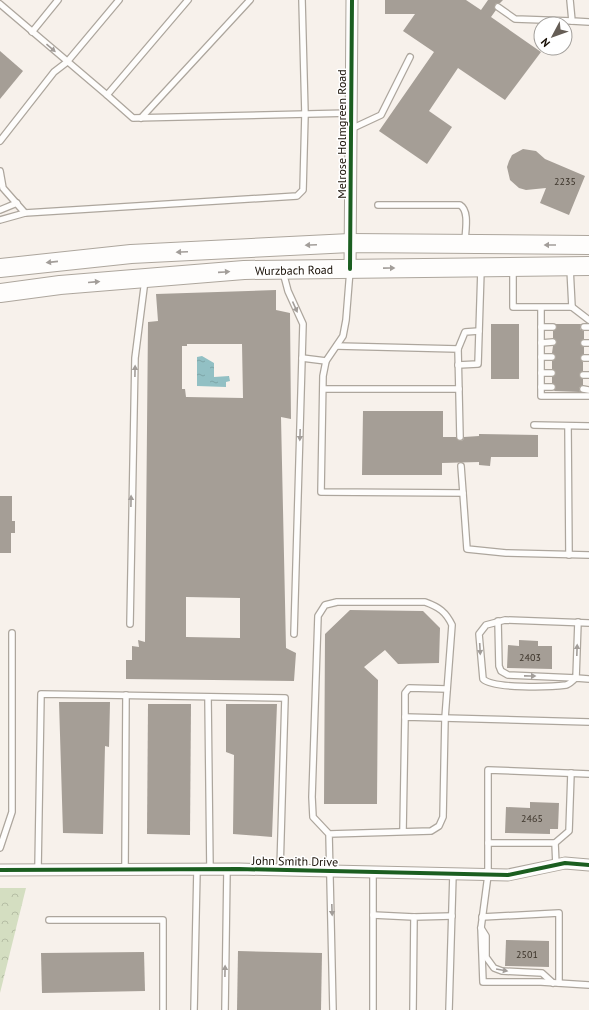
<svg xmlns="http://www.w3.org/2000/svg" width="589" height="1010" viewBox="0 0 589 1010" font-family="'PT Sans',sans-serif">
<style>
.forest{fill:url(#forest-crowns)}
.water{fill:url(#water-ripples)}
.building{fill:#a59e96;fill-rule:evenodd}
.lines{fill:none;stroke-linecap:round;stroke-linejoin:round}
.service-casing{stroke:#ada69d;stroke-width:8}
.minor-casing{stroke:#ada69d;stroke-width:13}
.primary-casing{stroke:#ada69d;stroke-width:20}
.service{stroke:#fefdfc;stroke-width:5.5}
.minor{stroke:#fefdfc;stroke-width:11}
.primary{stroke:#fefdfc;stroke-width:18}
.cycleway-casing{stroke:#fff;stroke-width:6}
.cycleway{stroke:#1b5e20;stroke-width:4}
.oneway{fill:#a29d99}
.labels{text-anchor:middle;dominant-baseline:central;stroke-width:3;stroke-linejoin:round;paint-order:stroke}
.number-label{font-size:10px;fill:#3a3228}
.street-label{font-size:12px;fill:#170e04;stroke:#fff}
</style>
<defs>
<pattern id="forest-crowns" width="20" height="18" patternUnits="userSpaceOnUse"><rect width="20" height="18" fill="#d4dec1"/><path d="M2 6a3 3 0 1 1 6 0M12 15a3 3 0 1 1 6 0" fill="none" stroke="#b5bda4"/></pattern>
<pattern id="water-ripples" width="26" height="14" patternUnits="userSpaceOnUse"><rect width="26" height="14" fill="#92c0c4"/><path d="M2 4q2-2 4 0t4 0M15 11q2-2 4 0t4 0" fill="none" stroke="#7da4a7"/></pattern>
</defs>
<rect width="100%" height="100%" fill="#f7f1eb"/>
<path class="forest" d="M0,888H26L0,993Z"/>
<path class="water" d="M202,356L214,363V377L229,376L230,381L226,382V387L197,386V357Z"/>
<g class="building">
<path d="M385,0H466L481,10L488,0H503L500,3L495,4L496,10L491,17L541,52L505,100L458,68L429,111L452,127L427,164L379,131L434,52L403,31L415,14H385Z"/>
<path d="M0,51L23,71L0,99Z"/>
<path d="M523,149L536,151L545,159L585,176L569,215L540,203L546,188L526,190L519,188L510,180L507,167L509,161L512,155Z"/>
<path d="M276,290V310L290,313L291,419L281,417L286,648L296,653L294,681L126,679V660H132V646L139,647L138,640L145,642L148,322L158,321L156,294ZM187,344H242L243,398L186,397L185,389H182V346H187ZM186,597L240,598V638L186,637Z"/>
<rect x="491" y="324" width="28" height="55"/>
<path d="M555,324H581L580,329L584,331V339L580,343L584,347V354L580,358L583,362V371L579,375L583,379V385L579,388L580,392L554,391L556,387L552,383V377L556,373L552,369V361L556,357L552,353L553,346L557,342L553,338V331L557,327Z"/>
<path d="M363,411H443V437H456L460,441L463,440L464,437L479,436V434L538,435V457H491L490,466L479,465V462L442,463V475H362Z"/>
<path d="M0,496H12V521H15V533H11V553H0Z"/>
<path d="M350,610L423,611L440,628L439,663L398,664L385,650L364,667L378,680L377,804H324L325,634Z"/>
<path d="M519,640L538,641V646H552V669L507,668L508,645L519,646Z"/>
<path d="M59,702H110L109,747L105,746L103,834L63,833Z"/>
<path d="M148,704H191L190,835L147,834Z"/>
<path d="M226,704H277L272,837L233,834L234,755L226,752Z"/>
<path d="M530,802L559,803L558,829H550V834L505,833L506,807L530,808Z"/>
<path d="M506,940L549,941V967L505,966Z"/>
<path d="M238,951L322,953L321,1010H237Z"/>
<path d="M144,952L145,991L42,993L41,953Z"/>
</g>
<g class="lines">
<defs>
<g id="service">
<path d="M570,0L572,21L589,22"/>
<path d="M0,4L107,95L188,0"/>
<path d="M498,7L515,19L572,21"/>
<path d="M32,32L58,0"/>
<path d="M107,95L133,118L351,113"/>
<path d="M141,118L250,0"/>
<path d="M351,129L381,115L410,57"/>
<path d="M0,141L54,72L67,62L119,0"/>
<path d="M0,171L3,188L25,213L297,196L303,190L305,114L302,0"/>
<path d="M378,205H460C470,211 465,232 465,242"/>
<path d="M0,210L17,203"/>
<path d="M0,220L25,213"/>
<path d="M570,268L572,307"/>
<path d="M513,269V307H572L589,320"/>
<path d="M350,270L346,320L343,336L326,361L323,376L321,492L463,493L467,549L506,553L589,555"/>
<path d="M283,272L288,291L303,324L294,634"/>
<path d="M541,308V396H589"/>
<path d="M541,327H553"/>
<path d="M584,327H589"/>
<path d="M541,343L553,342"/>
<path d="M584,343H589"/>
<path d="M337,346L458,349L460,437"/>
<path d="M458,349L465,332L479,331"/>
<path d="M541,357H552"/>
<path d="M302,358L326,361"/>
<path d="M584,358H589"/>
<path d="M458,365L478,364L481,270"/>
<path d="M541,373H552"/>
<path d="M583,375H589"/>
<path d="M541,387H552"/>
<path d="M323,389H459"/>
<path d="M583,389L589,390"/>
<path d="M534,425L589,426"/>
<path d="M568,426L569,555"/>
<path d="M461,466L463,493"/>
<path d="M498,621L499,666L501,671L508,675L576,678L578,622"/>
<path d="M589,623L505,620L486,625L479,634L483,679C493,689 551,687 566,685C570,684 573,680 576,678L589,679"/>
<path d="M130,624L135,358L145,280"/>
<path d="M208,697L210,870"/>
<path d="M405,717V693L409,688L447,689"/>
<path d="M589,774L488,770V875L481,928L483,982H541L589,985"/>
<path d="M403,831L405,717L589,722"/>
<path d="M329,834L431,831L439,826L443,817L445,718L452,625C446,612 439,607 425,602H337L325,605L318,616L312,797L313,817L329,834L333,1010"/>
<path d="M488,843H555L556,865"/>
<path d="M555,843L569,831L571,773"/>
<path d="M0,848L12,812V633"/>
<path d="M38,869L41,694L285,698L280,870"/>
<path d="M125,869L126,695"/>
<path d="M373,915L414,917"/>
<path d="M482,917L559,913V983"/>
<path d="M49,920H163V1010"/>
<path d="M481,928L486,936V957L494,968L502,971L542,973L553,983"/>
<path d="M194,1010L197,870"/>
<path d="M225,1010L227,870"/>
<path d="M373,1010V872"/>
<path d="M413,1010L414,917L452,916"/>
<path d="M449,1010L453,874"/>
</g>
<g id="minor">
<path d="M350,269L352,0"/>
<path d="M0,870L239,869L508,875L565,863L589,865"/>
</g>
<g id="primary">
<path d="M0,268L131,254L350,243L589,245"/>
<path d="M0,293L60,285L244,270L589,266"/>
</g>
</defs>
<use href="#service" class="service-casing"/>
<use href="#minor" class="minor-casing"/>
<use href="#primary" class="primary-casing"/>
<use href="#service" class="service"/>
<use href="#minor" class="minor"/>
<use href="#primary" class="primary"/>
<defs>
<g id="cycleway">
<path d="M350,269L352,0"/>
<path d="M0,870L239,869L508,875L565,863L589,865"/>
</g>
</defs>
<use href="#cycleway" class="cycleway-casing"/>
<use href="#cycleway" class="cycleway"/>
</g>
<defs><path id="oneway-solid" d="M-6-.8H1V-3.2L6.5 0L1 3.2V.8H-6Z"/></defs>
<g class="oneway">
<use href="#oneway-solid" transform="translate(51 48) rotate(41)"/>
<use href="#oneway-solid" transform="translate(311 245) rotate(177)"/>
<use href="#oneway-solid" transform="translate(550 245) rotate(-180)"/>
<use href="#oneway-solid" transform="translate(182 252) rotate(177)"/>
<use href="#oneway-solid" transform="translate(52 262) rotate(174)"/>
<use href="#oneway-solid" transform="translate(389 268) rotate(-1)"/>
<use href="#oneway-solid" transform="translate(224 272) rotate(-4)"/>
<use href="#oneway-solid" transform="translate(94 282) rotate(-5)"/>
<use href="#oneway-solid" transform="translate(295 307) rotate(66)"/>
<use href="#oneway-solid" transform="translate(135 371) rotate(-89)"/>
<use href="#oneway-solid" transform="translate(300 435) rotate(92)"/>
<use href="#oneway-solid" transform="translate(131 501) rotate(-89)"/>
<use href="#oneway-solid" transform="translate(480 649) rotate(87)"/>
<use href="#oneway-solid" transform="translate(577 650) rotate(-88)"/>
<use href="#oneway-solid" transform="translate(530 676) rotate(1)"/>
<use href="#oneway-solid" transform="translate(332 910) rotate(88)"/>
<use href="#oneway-solid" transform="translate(502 970) rotate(10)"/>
<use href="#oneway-solid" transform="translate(225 971) rotate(-89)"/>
</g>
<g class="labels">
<g class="number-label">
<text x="565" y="181">2235</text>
<text x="530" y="657">2403</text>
<text x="532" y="818">2465</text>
<text x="527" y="954">2501</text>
</g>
<g class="street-label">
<text transform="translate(341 134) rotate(-90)">Melrose Holmgreen Road</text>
<text transform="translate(294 270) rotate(-1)">Wurzbach Road</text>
<text transform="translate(295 861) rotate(1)">John Smith Drive</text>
</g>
</g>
<g transform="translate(553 36) rotate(229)"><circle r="19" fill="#ffffff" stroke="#a29f9b"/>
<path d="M0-3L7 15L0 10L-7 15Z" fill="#655d55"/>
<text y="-6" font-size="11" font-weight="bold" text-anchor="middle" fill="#170e04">N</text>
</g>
</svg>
